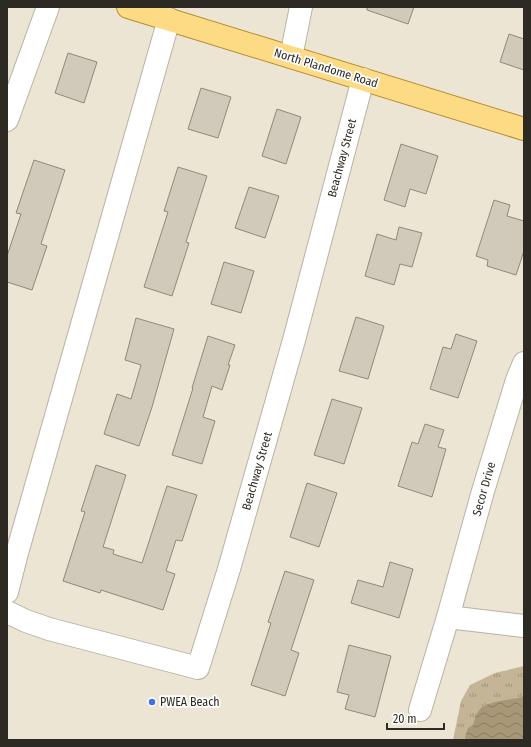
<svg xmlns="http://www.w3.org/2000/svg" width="531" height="747" viewBox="0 0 531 747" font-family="'Fira Sans Condensed',sans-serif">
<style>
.grass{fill:url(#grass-tufts)}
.water{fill:url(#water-waves)}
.building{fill:#d1c9b9;stroke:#90897a}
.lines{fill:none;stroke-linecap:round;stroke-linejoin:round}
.minor-casing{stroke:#b9b1a2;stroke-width:24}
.major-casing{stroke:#b48c2d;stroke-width:24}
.minor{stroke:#fff;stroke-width:22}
.major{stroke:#fdda84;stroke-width:22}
.poi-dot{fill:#4172e3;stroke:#fff;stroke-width:1.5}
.labels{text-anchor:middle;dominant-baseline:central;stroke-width:3.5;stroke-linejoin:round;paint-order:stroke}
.street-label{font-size:12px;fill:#2d2a23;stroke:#fff}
.poi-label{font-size:12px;fill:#2d2a23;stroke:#fff;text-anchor:start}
</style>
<defs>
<pattern id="grass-tufts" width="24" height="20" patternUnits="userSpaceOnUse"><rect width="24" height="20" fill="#c5b597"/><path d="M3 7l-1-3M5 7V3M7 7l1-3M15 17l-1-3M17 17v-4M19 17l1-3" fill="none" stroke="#a0937b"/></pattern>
<pattern id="water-waves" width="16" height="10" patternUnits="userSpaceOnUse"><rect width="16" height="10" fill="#a89777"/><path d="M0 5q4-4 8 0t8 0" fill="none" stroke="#897b61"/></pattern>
</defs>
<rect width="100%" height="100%" fill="#ede5d4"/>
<path class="grass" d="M524,666V740H453L461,701L470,685L495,673Z"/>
<path class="water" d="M524,697V740H466L465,737L468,728L473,725C475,719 476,713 481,708C489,701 514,699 524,697Z"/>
<g class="building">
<path d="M367,7H414L408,24L367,10Z"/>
<path d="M509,34L524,39V70L500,62Z"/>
<path d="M68,53L97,62L84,103L55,93Z"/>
<path d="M201,88L231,97L218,138L188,129Z"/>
<path d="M277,109L301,117L286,164L262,156Z"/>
<path d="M401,144L438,156L426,194L410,189L405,207L384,200Z"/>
<path d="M34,160L65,170L41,244L47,246L32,290L7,282V256L21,214L16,213Z"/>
<path d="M178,167L207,176L186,242L189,243L172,296L144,287L168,212L164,211Z"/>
<path d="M249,187L279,196L265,238L235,228Z"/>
<path d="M494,200L510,205L507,216L524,221V251L516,275L487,266L488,260L476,256Z"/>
<path d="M399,227L422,233L412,267L400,264L394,285L365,276L377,234L396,240Z"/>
<path d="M224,262L254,271L241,313L211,304Z"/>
<path d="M356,317L384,326L368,379L339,371Z"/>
<path d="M136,318L174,329L152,407L139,446L104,434L117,394L131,399L141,365L125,360Z"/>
<path d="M456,334L477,341L458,398L430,389L443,347L451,349Z"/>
<path d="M208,336L235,345L228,365H230L222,390L212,386L203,417L215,421L202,464L172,455L193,388H192Z"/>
<path d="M332,399L362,408L344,464L314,455Z"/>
<path d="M425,424L444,430L438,447L446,449L432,497L398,486L412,442L418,444Z"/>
<path d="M96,465L126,475L103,547L114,550L113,554L142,563L167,486L197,495L182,541L176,540L166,571L175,574L163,610L101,590L100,593L63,581L85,512L81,511Z"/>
<path d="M307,483L337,493L319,547L290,537Z"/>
<path d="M390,562L413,569L399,618L351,603L358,580L383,587Z"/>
<path d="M285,571L314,580L291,650L299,653L285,696L251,685L271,623L268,622Z"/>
<path d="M349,645L391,656L375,717L345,709L349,695L337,692Z"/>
</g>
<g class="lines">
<defs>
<g id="minor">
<path d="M291,57L301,7"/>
<path d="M7,120L48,7"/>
<path d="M7,592L17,553L169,19"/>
<path d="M7,612L26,621L49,629L198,668L229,569L294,340L363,79"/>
<path d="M448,617L524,626"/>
<path d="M420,710L448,617L483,491L517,380L524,363"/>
</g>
<path id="major" d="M128,7L524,129"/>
</defs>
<use href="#minor" class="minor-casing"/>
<use href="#major" class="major-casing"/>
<use href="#minor" class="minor"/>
<use href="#major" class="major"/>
</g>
<circle class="poi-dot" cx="152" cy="702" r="4"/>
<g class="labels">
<g class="street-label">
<text transform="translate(326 68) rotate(17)">North Plandome Road</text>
<text transform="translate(342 158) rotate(-75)">Beachway Street</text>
<text transform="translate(257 471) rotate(-74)">Beachway Street</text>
<text transform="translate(484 489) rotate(-74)">Secor Drive</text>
</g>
<g class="poi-label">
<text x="160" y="702">PWEA Beach</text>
</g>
</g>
<rect width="531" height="747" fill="none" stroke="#2d2a23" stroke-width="16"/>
<path d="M387 723v6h57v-6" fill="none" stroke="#2d2a23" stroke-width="2"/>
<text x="393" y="723" font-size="12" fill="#2d2a23" stroke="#ffffff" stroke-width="3" paint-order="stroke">20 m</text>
</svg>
